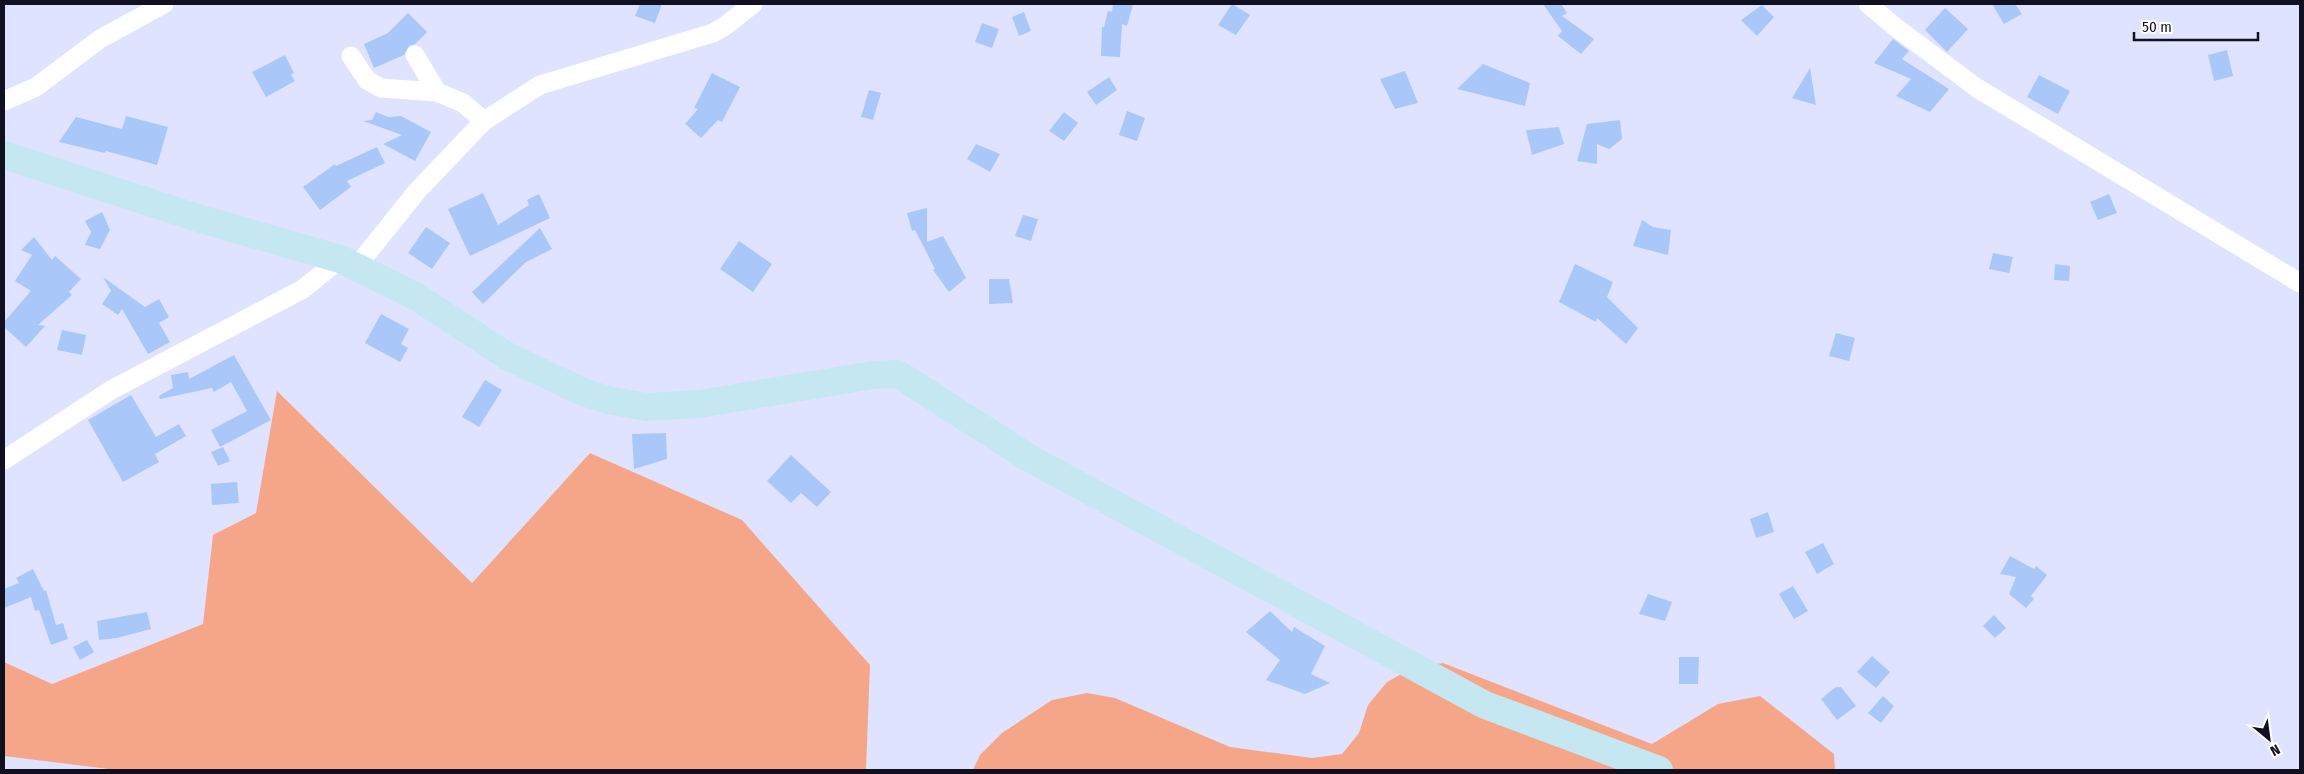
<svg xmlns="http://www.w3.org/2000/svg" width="2304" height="774" viewBox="0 0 2304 774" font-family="'Fira Sans Condensed',sans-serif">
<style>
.green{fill:#f5a688}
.building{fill:#aac7fa}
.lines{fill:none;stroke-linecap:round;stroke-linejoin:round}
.minor{stroke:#fff;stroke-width:19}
.secondary{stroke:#c5e7f1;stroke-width:28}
</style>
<rect width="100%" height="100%" fill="#e0e3ff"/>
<g class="green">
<path d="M277,391L472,583L590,453L742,520L870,665L866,770H117L4,756V662L52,684L203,624L213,535L256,513Z"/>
<path d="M1443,663L1652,744L1718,704L1760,696L1834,754L1835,770H973L980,755L1002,733L1052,700L1087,693L1115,698L1230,747L1312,758L1342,754L1359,733L1368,705L1387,682L1414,667Z"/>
</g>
<g class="building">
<path d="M640,4H662L655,23L635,16Z"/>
<path d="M1113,4H1133L1127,26L1122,24L1120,57L1101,56L1102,27H1104L1108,11L1112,12Z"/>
<path d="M1232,4L1250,15L1236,35L1218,25Z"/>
<path d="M1543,4H1561L1567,13L1562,16L1594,39L1581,54L1558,36L1562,31Z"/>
<path d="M1992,4H2015L2022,14L2004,24Z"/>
<path d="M1762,5L1774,17L1757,36L1741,20Z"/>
<path d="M1945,8L1968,29L1947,52L1925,30Z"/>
<path d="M1024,12L1031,31L1019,36L1012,17Z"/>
<path d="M408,13L427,32L415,44L409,46L404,55L374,68L364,44L388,33Z"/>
<path d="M982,23L999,29L992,48L975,42Z"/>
<path d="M1893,39L1909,51L1902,59L1949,89L1930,112L1896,96L1911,79L1874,63Z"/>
<path d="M2227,50L2233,76L2214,81L2208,55Z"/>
<path d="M285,55L294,73L291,75L295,81L266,97L252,72Z"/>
<path d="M1483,64L1530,83L1525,106L1457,89Z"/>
<path d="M1810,68L1816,105L1792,98Z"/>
<path d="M1405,71L1418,103L1395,109L1380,79Z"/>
<path d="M712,73L740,87L722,122L718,120L701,138L685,124L698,109L694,108Z"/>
<path d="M2039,75L2070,91L2058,114L2027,97Z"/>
<path d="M1109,77L1117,90L1096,105L1087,92Z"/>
<path d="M869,90L881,93L873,120L861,117Z"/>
<path d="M1127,111L1145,118L1137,141L1119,135Z"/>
<path d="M376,112L388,117L401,116L431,132L415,161L383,144L402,135L363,121L372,120Z"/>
<path d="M1064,112L1078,123L1064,141L1049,131Z"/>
<path d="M126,116L168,127L157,165L106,151L105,153L59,142L76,117L122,129Z"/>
<path d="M1620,120L1622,139L1609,149L1597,144V164L1577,161L1587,124Z"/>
<path d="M1559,127L1564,144L1532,155L1526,130Z"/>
<path d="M976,144L1000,154L990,172L967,159Z"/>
<path d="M377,147L385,163L347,181L351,187L320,210L303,187L335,164L336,166Z"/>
<path d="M483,193L498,225L529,205L527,200L539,194L550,218L470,256L448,209Z"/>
<path d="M2109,194L2117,213L2098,220L2090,202Z"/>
<path d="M927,208V242L943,236L966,278L949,292L933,270L935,269L915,230L912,231L907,213Z"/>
<path d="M102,212L110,230L100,249L85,245L91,232L85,221Z"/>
<path d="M1023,215L1038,219L1031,241L1015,236Z"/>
<path d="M1642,220L1653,227L1671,230L1668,255L1633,246Z"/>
<path d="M426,227L450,243L432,269L408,253Z"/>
<path d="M540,228L552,249L526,262L483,304L472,292Z"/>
<path d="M34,237L52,260L55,256L81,279L69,292L72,295L38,325L45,326L26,347L4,327V322L31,291L15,281L32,255L21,250Z"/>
<path d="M739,241L772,264L753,292L720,269Z"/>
<path d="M1993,253L2013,257L2009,273L1989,269Z"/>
<path d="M1575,264L1613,282L1607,297L1638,328L1626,344L1597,318L1596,322L1559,302Z"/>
<path d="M2055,264L2070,266L2069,281L2054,280Z"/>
<path d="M103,277L145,307L159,299L169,317L159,323L170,342L148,354L122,309L118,315L102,304L111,291Z"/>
<path d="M989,279H1009L1013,303L989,304Z"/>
<path d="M381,314L409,329L401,344L408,348L400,362L365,343Z"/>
<path d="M62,330L86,335L82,355L57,350Z"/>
<path d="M1836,333L1855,338L1849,361L1829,356Z"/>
<path d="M234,355L271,420L220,447L211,430L247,411L231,382L214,392L212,388L160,399L159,396L173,388L171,375L188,372L189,379Z"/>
<path d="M485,380L502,390L479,427L462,417Z"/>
<path d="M131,395L156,437L179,424L186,436L155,454L159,462L123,482L88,420Z"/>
<path d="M666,433L667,459L634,469L632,434Z"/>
<path d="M223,447L230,461L218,466L211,452Z"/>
<path d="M791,455L831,492L817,507L801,493L791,503L767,481Z"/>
<path d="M237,482L239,503L212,505L211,484Z"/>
<path d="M1768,512L1774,532L1756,538L1750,519Z"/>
<path d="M1823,543L1834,564L1817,574L1805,552Z"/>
<path d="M2010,556L2034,569L2036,566L2047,575L2031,596L2034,599L2026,608L2009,594L2016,577L2000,574Z"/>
<path d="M33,569L44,591L46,590L56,625L63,623L68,639L51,645L39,610L35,611L31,597L4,608V589L19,583L16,578Z"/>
<path d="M1793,586L1808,611L1794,619L1779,594Z"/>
<path d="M1648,594L1672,602L1665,621L1639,614Z"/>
<path d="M1270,611L1292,632L1294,627L1325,646L1311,674L1330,683L1305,694L1266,680L1280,660L1246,632Z"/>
<path d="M147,612L151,629L117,638L99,640L97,621Z"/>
<path d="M1994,615L2006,628L1995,638L1983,626Z"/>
<path d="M87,640L94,652L80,660L73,647Z"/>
<path d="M1872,656L1890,672L1876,688L1857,672Z"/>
<path d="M1679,657H1699L1698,684H1679Z"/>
<path d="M1836,687H1841L1856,706L1837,720L1821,699Z"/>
<path d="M1883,696L1894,706L1881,723L1868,713Z"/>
</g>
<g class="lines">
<g class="minor">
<path d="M1868,4L1894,26L1977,88L2300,283"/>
<path d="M415,55L437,92L463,103L484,121"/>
<path d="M351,56L367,80L381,88L437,92"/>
<path d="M4,101L36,87L100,39L164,4"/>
<path d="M357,266L418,190L484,121L540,85L713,33L725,26L753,4"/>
<path d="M4,460L111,390L303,289L340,259"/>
</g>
<path class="secondary" d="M4,155L201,219L340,259L417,297L507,356L583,392L608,400L647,407L699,404L873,375L898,374L1029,458L1485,705L1659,770"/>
</g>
<rect width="2304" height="774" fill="none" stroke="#101020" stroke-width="10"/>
<g transform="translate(2269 739) rotate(151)" stroke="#ffffff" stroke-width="4" paint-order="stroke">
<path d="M0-4L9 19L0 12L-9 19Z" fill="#101020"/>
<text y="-8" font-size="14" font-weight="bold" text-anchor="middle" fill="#101020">N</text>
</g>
<path d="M2134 32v8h124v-8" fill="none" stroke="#101020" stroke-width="2.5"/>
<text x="2142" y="32" font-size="15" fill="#101020" stroke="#ffffff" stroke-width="4" paint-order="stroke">50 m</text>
</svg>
